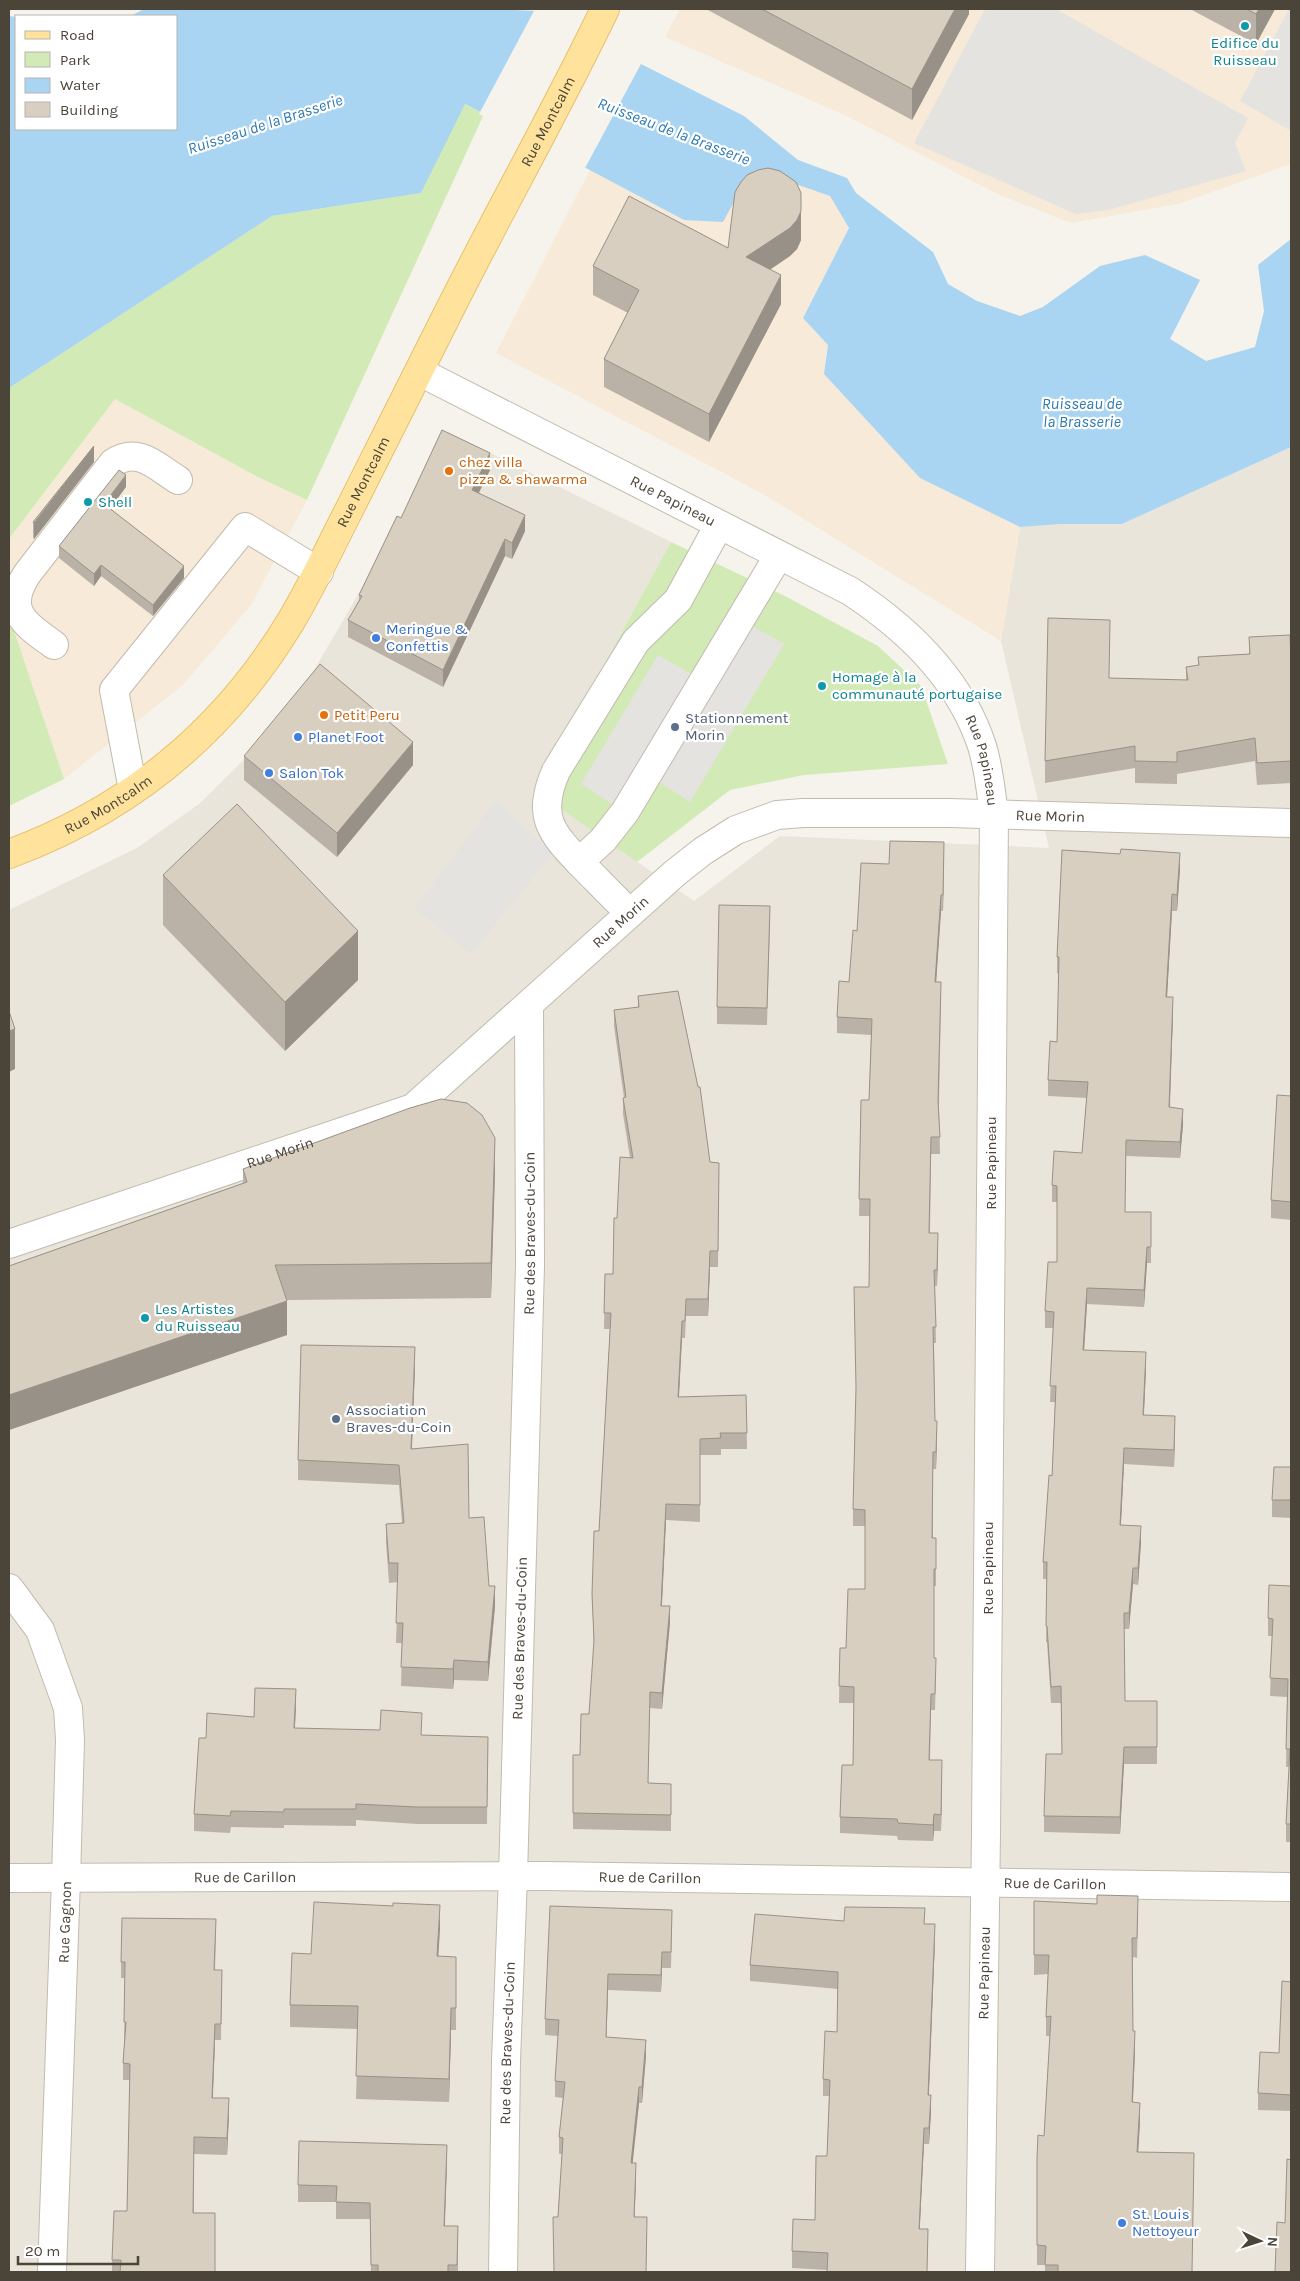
<svg xmlns="http://www.w3.org/2000/svg" width="1300" height="2281" viewBox="0 0 1300 2281" font-family="Karla,sans-serif">
<style>
.residential{fill:#eae5da}
.commercial{fill:#f7ead8}
.green{fill:#d2eab5}
.parking{fill:#e5e3e0}
.water{fill:#a9d4f2}
.pier{fill:#f6f3ec}
.lines{fill:none;stroke-linecap:round;stroke-linejoin:round}
.minor-casing{stroke:#c2bbae;stroke-width:30}
.major-casing{stroke:#e6c16a;stroke-width:30}
.minor{stroke:#fff;stroke-width:28}
.major{stroke:#ffe39c;stroke-width:28}
.wall{fill:#bab2a6}
.shaded-wall{fill:#979187}
.building{fill:#d8cfc1;stroke:#979187}
.culture-dot{fill:#0f9aa8;stroke:#fff;stroke-width:2}
.food-dot{fill:#e8710a;stroke:#fff;stroke-width:2}
.shop-dot{fill:#3f7fe0;stroke:#fff;stroke-width:2}
.service-dot{fill:#5c6f8a;stroke:#fff;stroke-width:2}
.labels{text-anchor:middle;dominant-baseline:central;stroke-width:4.5;stroke-linejoin:round;paint-order:stroke}
.culture-label{font-size:15px;fill:#0d838f;stroke:#fff;text-anchor:start}
.street-label{font-size:15px;fill:#4b4439;stroke:#fff}
.food-label{font-size:15px;fill:#c56008;stroke:#fff;text-anchor:start}
.shop-label{font-size:15px;fill:#366cbe;stroke:#fff;text-anchor:start}
.service-label{font-size:15px;fill:#4e5e75;stroke:#fff;text-anchor:start}
.water-label{font-size:16px;font-style:italic;fill:#2e7ab2;stroke:#fff}
</style>
<rect width="100%" height="100%" fill="#f6f3ec"/>
<path class="residential" d="M448,432L671,542L535,791L694,901L780,836L1049,848L1001,641L1020,527L1061,524H1122L1291,447V2272H9V910L137,848L199,804L286,718L348,612Z"/>
<g class="commercial">
<path d="M680,9H1291V164L1178,204L1071,223L997,194L845,115L665,37Z"/>
<path d="M590,170L684,220L740,191L794,183L830,196L849,228L803,317L828,345L824,374L920,478L1020,527L1001,641L763,494L496,353Z"/>
<path d="M115,399L256,476L307,500L251,605L183,685L64,779L9,616V539Z"/>
</g>
<g class="green">
<path d="M464,104L484,114L307,500L256,476L115,399L9,539V388L272,216L421,193Z"/>
<path d="M671,542L785,596L878,646L921,686L948,764L804,775L730,790L637,862L535,791Z"/>
<path d="M9,616L64,779L9,806Z"/>
</g>
<g class="parking">
<path d="M985,9H1056L1248,118L1235,143L1246,171L1108,210L1076,214L914,143Z"/>
<path d="M1289,9H1291V131L1240,101Z"/>
<path d="M740,619L784,644L690,802L647,774L625,812L581,784L658,655L703,681Z"/>
<path d="M496,800L553,854L471,954L414,908Z"/>
</g>
<path class="water" d="M144,9H494L536,11L744,116L798,160L847,178L856,193L933,252L948,284L977,301L1020,316L1043,307L1100,266L1145,255L1200,280L1170,339L1206,361L1255,347L1264,311L1258,265L1291,239V447L1122,524H1061L1020,527L920,478L824,374L828,345L803,318L849,228L830,196L793,183L740,191L723,222L684,220L465,104L421,193L272,216L9,388V16L16,17V129H176V16H131Z"/>
<path class="pier" d="M535,9L642,62L584,170L479,114Z"/>
<g class="lines">
<defs>
<g id="minor">
<path id="s1" d="M420,372L850,591C908,629 960,679 982,746C989,769 991,792 994,814L986,1833L980,2272"/>
<path d="M54,645C25,624 3,611 27,574L113,463C138,446 156,466 178,480"/>
<path d="M133,790L114,690L245,527L319,572"/>
<path d="M579,862L603,840L625,812L779,555"/>
<path d="M630,913C614,898 599,882 583,866C551,833 536,817 556,771L636,641L678,600L719,525"/>
<path id="s2" d="M9,1244L413,1108L675,873L703,851L736,830L777,815L803,813H949L1291,823"/>
<path d="M9,1588L40,1630L68,1708L70,1740L66,1879L52,2272"/>
<path id="s3" d="M9,1878L545,1876L1291,1887"/>
<path id="s4" d="M503,2272L506,2061L513,1876L530,1266L529,1006"/>
</g>
<g id="major">
<path id="s5" d="M9,854C131,809 224,732 291,621C312,586 329,549 348,512C381,447 413,382 446,317C498,213 555,113 605,9"/>
</g>
</defs>
<use href="#minor" class="minor-casing"/>
<use href="#major" class="major-casing"/>
<use href="#minor" class="minor"/>
<use href="#major" class="major"/>
</g>
<g class="wall">
<path d="M706,9H969V14L912,120Z"/>
<path d="M1190,9H1275L1256,44Z"/>
<path d="M801,240L797,249L790,256L770,270L781,304L709,442L604,387V359L628,313L593,295V266L728,248Z"/>
<path d="M94,462L34,539L33,538V522Z"/>
<path d="M490,470L479,493L525,531L512,559L505,556L443,687L348,637V620L359,600V595L401,518Z"/>
<path d="M126,487L110,509L184,578L153,616L101,576L94,586L59,558V546Z"/>
<path d="M1249,637L1291,660V783L1257,785L1255,761L1177,774V784L1135,783V768L1045,783V761L1110,678L1186,680V667L1198,665V657L1249,654Z"/>
<path d="M244,756L413,765L337,857L244,780Z"/>
<path d="M944,859L943,911H941L936,982L941,999L939,1107L940,1154H931L930,1233L938,1249L937,1286H935L936,1343H934L935,1421L937,1438L936,1469H933V1538H936V1586H934V1658L936,1675L935,1710H931L930,1760L942,1777L941,1831H934L933,1841L898,1840L897,1836L840,1833V1817L853,1765L854,1703H839L840,1648H846L865,1589V1526H853V1509L869,1287L870,1216H859L861,1100H869L871,1035L837,1033V1017L849,982L857,931L889,864Z"/>
<path d="M1180,869L1177,911H1172L1167,997L1173,1014L1170,1108L1183,1125L1180,1158L1126,1156L1125,1212H1151V1263H1147L1144,1307L1087,1304L1084,1350L1146,1368L1144,1415L1175,1433L1174,1467L1124,1464L1121,1525L1141,1542L1138,1585L1133,1584L1129,1629H1124L1125,1701H1157V1764H1124L1120,1834L1044,1832V1816L1062,1754L1061,1703H1051L1047,1642H1046L1047,1579H1043V1562L1052,1476L1055,1402H1050L1053,1328H1045V1311L1057,1262V1202H1052V1185L1082,1153L1087,1098L1048,1096V1080L1057,1042L1059,974L1057,973V957Z"/>
<path d="M163,875L358,980L285,1051L163,925Z"/>
<path d="M770,922L767,1025L717,1024V1007Z"/>
<path d="M638,996L710,1162L719,1163L718,1267H710L708,1316H686L685,1338H682L679,1397L746,1395L747,1449H721V1455H700V1522L666,1520L662,1606L670,1622L662,1709L650,1708L648,1783L671,1784V1831L573,1829V1755H580L589,1714L594,1648L592,1594L599,1531L610,1329H604L605,1274H613L617,1218L630,1158L623,1114V1098H624L614,1026V1010L638,1007Z"/>
<path d="M1291,1096V1220L1271,1218V1200Z"/>
<path d="M243,1169L495,1173L491,1298L287,1300V1335L9,1430V1266L243,1183Z"/>
<path d="M415,1366L412,1449L469,1518L495,1606L488,1681L454,1680L453,1689L401,1686L402,1643H396L398,1582L389,1583L386,1543V1524L402,1523L399,1485L298,1480V1460Z"/>
<path d="M1291,1467V1518L1272,1517V1500Z"/>
<path d="M1291,1586V1842H1286V1824L1289,1767H1286L1287,1697L1270,1696L1272,1636H1268V1618Z"/>
<path d="M296,1705L295,1728L421,1735L488,1737L487,1824H417L356,1820V1826L284,1825V1828L231,1827L230,1833L194,1831V1814L206,1738L254,1717Z"/>
<path d="M1138,1916L1137,1958L1133,1957V2031L1135,2050L1133,2102L1140,2122L1138,2152L1193,2272H1045V2265H1037V2158L1044,2136L1050,2036H1046V2017L1048,1974L1034,1975V1955Z"/>
<path d="M844,1921L925,1924L935,1940L929,2095L931,2112L929,2144H924L919,2229L827,2270L792,2268V2251L815,2220L827,2156L829,2096H823V2079L837,2032L838,1989L750,1981V1965Z"/>
<path d="M672,1926L671,1968H662L661,1992L608,1990L606,2037L646,2056L642,2103H639L632,2163L636,2180L634,2217L647,2233L646,2272H554L562,2154H559V2137L563,2098L555,2097V2081L558,2036L545,2035V2019Z"/>
<path d="M440,1928L438,1956L456,1979V2030H451L449,2102L356,2099L358,2029L290,2027V2005L311,1954Z"/>
<path d="M216,1936L215,1970H222L221,2040H215L213,2098L229,2114L227,2155L194,2154V2213L215,2272H112V2260L127,2211L130,2080H123V2063L125,2039H124L125,1978H121V1962Z"/>
<path d="M1291,1982V2111L1258,2110V2093L1279,2053Z"/>
<path d="M447,2161L445,2226H458V2272H371L370,2219H336V2202H298V2185Z"/>
</g>
<g class="shaded-wall">
<path d="M955,9H969V14L912,120V89Z"/>
<path d="M1259,9H1275L1256,44V14Z"/>
<path d="M801,211V240L797,249L790,256L746,285V257Z"/>
<path d="M781,275V304L709,442V414Z"/>
<path d="M94,446V462L34,539V523Z"/>
<path d="M490,453V470L472,506V490Z"/>
<path d="M126,475V487L104,516V504Z"/>
<path d="M525,515V531L512,559V543Z"/>
<path d="M505,539V556L443,687V670Z"/>
<path d="M101,565V576L94,586V574Z"/>
<path d="M184,566V578L153,616V605Z"/>
<path d="M413,742V765L337,857V833Z"/>
<path d="M944,842V859L943,911V895Z"/>
<path d="M1180,853V869L1177,911V895Z"/>
<path d="M1172,894V911L1166,1014V997Z"/>
<path d="M941,895V911L935,999V982Z"/>
<path d="M358,931V980L285,1051V1002Z"/>
<path d="M1173,997V1014L1169,1124V1107Z"/>
<path d="M15,1029V1069L9,1072V1031Z"/>
<path d="M1183,1109V1125L1180,1158V1142Z"/>
<path d="M495,1138V1173L491,1298V1263Z"/>
<path d="M938,1233V1249L937,1286V1270Z"/>
<path d="M1147,1247V1263L1144,1307V1290Z"/>
<path d="M710,1251V1267L708,1316V1299Z"/>
<path d="M1087,1288V1304L1083,1367V1350Z"/>
<path d="M287,1301V1335L9,1430V1395Z"/>
<path d="M682,1321V1338L678,1413V1397Z"/>
<path d="M415,1347V1366L411,1469V1449Z"/>
<path d="M1146,1352V1368L1143,1431V1415Z"/>
<path d="M1175,1416V1433L1174,1467V1450Z"/>
<path d="M937,1421V1438L936,1469V1452Z"/>
<path d="M1124,1448V1464L1120,1541V1525Z"/>
<path d="M666,1504V1520L661,1622V1606Z"/>
<path d="M1141,1526V1542L1138,1585V1568Z"/>
<path d="M1133,1568V1584L1129,1629V1613Z"/>
<path d="M495,1586V1606L488,1681V1662Z"/>
<path d="M670,1606V1622L662,1709V1693Z"/>
<path d="M454,1660V1680L453,1689V1669Z"/>
<path d="M296,1689V1705L294,1744V1728Z"/>
<path d="M1124,1747V1764L1120,1834V1817Z"/>
<path d="M942,1760V1777L941,1831V1815Z"/>
<path d="M934,1814V1831L933,1841V1825Z"/>
<path d="M440,1905V1928L437,1979V1956Z"/>
<path d="M935,1924V1940L928,2112V2095Z"/>
<path d="M662,1952V1968L661,1992V1975Z"/>
<path d="M608,1974V1990L606,2053V2037Z"/>
<path d="M451,2008V2030L449,2102V2079Z"/>
<path d="M215,2024V2040L212,2114V2098Z"/>
<path d="M1135,2031V2050L1132,2122V2102Z"/>
<path d="M646,2040V2056L642,2103V2087Z"/>
<path d="M639,2087V2103L631,2179V2163Z"/>
<path d="M931,2095V2112L929,2144V2128Z"/>
<path d="M229,2098V2114L227,2155V2138Z"/>
<path d="M1140,2103V2122L1137,2171V2152Z"/>
<path d="M924,2128V2144L919,2245V2229Z"/>
<path d="M447,2145V2161L444,2242V2226Z"/>
<path d="M636,2163V2180L634,2233V2217Z"/>
</g>
<g class="building">
<path d="M762,9H955L912,89Z"/>
<path d="M1247,9H1259L1256,14Z"/>
<path d="M768,168L780,171L796,182L801,193V211L797,220L790,228L746,257L781,275L709,414L604,359L639,290L593,266L629,196L728,248L735,192L741,182L747,175L758,170Z"/>
<path d="M442,430L490,453L472,490L525,515L512,543L505,539L443,670L348,620L362,596L359,595L397,516L401,518Z"/>
<path d="M94,446L34,523L33,522Z"/>
<path d="M119,470L126,475L104,504L184,566L153,605L101,565L94,574L59,546Z"/>
<path d="M1048,618L1110,620L1109,678L1188,680L1186,667L1199,665L1198,657L1250,654L1249,637L1290,635L1291,660V761L1257,763L1255,738L1177,752V762L1135,761V746L1045,761Z"/>
<path d="M320,664L413,742L337,833L244,756Z"/>
<path d="M237,804L358,931L285,1002L163,875Z"/>
<path d="M890,841L944,842L943,895H941L935,982H941L938,1101L940,1137H931L929,1233H938L937,1270H934L936,1327H933L935,1421H937L936,1452H933L932,1538H936V1569H934V1658H936L935,1694H931L929,1760H942L941,1815L934,1814L933,1825L898,1823L897,1819L840,1817L842,1765H853L854,1687L839,1686L840,1648H846L848,1589H865V1510L853,1509L856,1387L854,1287H869L870,1199H859L861,1100H869L872,1019L837,1017L839,981L849,982L853,930L857,931L861,863L889,864Z"/>
<path d="M1121,849L1180,853L1177,895L1172,894L1166,997H1173L1169,1107L1183,1109L1180,1142L1126,1140L1125,1212H1151V1247H1147L1144,1290L1087,1288L1083,1350L1146,1352L1143,1415L1175,1416L1174,1450L1124,1448L1120,1525L1141,1526L1138,1568H1133L1129,1613H1124L1125,1701H1157V1747H1124L1120,1817L1044,1816L1046,1754H1062L1061,1686L1051,1687L1047,1626H1046L1047,1562H1043L1049,1475L1052,1476L1056,1386H1050L1054,1312L1045,1311L1048,1262H1057V1186L1052,1185L1054,1151L1082,1153L1088,1082L1048,1080L1050,1041L1057,1042L1059,957H1057L1062,850L1120,854Z"/>
<path d="M719,905L770,906L767,1008L717,1007Z"/>
<path d="M678,991L698,1087H700L710,1162L719,1163L718,1251H710L708,1299H686L685,1321H682L678,1397L746,1395L747,1433H720L721,1438L700,1439V1505L666,1504L661,1606H670L662,1693L650,1692L648,1783L671,1784V1815L573,1813V1755H580L581,1714H589L594,1640L592,1594L594,1531H599L611,1313H604L605,1274H613L614,1218H617L620,1157L633,1158L623,1098L626,1097L614,1010L639,1007L638,996Z"/>
<path d="M9,1011L15,1029L9,1031Z"/>
<path d="M1277,1095L1291,1096V1202L1271,1200Z"/>
<path d="M441,1099L467,1103L482,1115L495,1138L491,1263L275,1265L287,1301L9,1395V1266L247,1182L243,1169L410,1108Z"/>
<path d="M301,1345L415,1347L411,1449L468,1444L469,1518L484,1517L489,1586H495L488,1662L454,1660L453,1669L401,1667L403,1623H396L398,1563H389L386,1524L404,1523L399,1465L298,1460Z"/>
<path d="M1274,1467H1291V1500H1272Z"/>
<path d="M1269,1585L1291,1586V1824H1286L1290,1749H1286L1288,1679L1270,1678L1273,1619L1268,1618Z"/>
<path d="M255,1688L296,1689L294,1728L380,1730L381,1710L422,1713L421,1735L488,1737L487,1807H417L356,1804V1809H284V1812L231,1811L230,1816L194,1814L199,1738H206L207,1713L254,1717Z"/>
<path d="M1097,1895L1138,1896L1137,1938H1132L1133,2031H1135L1132,2102L1140,2103L1137,2152L1194,2153L1192,2272H1058V2265H1045L1046,2246L1037,2245V2158L1038,2135L1044,2136L1051,2016L1046,2017L1049,1955H1034V1901L1097,1904Z"/>
<path d="M314,1902L393,1906V1903L440,1905L437,1956L456,1957V2008H451L449,2079L356,2076L358,2006L290,2005L292,1953L311,1954Z"/>
<path d="M550,1906L672,1910L671,1952H662L661,1975L608,1974L606,2037L646,2040L642,2087H639L631,2163H636L634,2217H647L646,2272H554L553,2217H558L563,2138L559,2137L565,2082L555,2081L559,2020L545,2019Z"/>
<path d="M845,1907L925,1908L924,1924H935L928,2095H931L929,2128H924L919,2229H928L927,2272H827L828,2253L792,2251L793,2219L815,2220L816,2156H827L830,2080L823,2079L825,2031L837,2032L838,1972L750,1965L755,1914L844,1921Z"/>
<path d="M122,1918L216,1919L214,1970H222L221,2024H215L212,2098H229L227,2138L194,2137L193,2213H215V2272H120L121,2260H112L114,2211H127L130,2064L123,2063L126,2022H124L125,1962H121Z"/>
<path d="M1282,1981L1291,1982V2095L1258,2093L1260,2052L1279,2053Z"/>
<path d="M299,2141L447,2145L444,2226H458L457,2265H448V2272H378V2265H371L370,2203L336,2202L337,2186L298,2185Z"/>
<path d="M1287,2159L1291,2160V2272H1275L1277,2222L1285,2223Z"/>
</g>
<g class="culture-dot">
<circle cx="1245" cy="26" r="5"/>
<circle cx="88" cy="502" r="5"/>
<circle cx="822" cy="686" r="5"/>
<circle cx="145" cy="1318" r="5"/>
</g>
<g class="food-dot">
<circle cx="449" cy="471" r="5"/>
<circle cx="324" cy="715" r="5"/>
</g>
<g class="shop-dot">
<circle cx="376" cy="638" r="5"/>
<circle cx="298" cy="737" r="5"/>
<circle cx="269" cy="773" r="5"/>
<circle cx="1122" cy="2223" r="5"/>
</g>
<g class="service-dot">
<circle cx="675" cy="727" r="5"/>
<circle cx="336" cy="1419" r="5"/>
</g>
<g class="labels">
<g class="culture-label">
<text x="1245" y="43" text-anchor="middle">Edifice du<tspan x="1245" dy="17">Ruisseau</tspan></text>
<text x="98" y="502">Shell</text>
<text x="832" y="677">Homage à la<tspan x="832" dy="17">communauté portugaise</tspan></text>
<text x="155" y="1309">Les Artistes<tspan x="155" dy="17">du Ruisseau</tspan></text>
</g>
<g class="street-label">
<text stroke="none"><textPath href="#s5" startOffset="935">Rue Montcalm</textPath></text>
<text stroke="none"><textPath href="#s5" startOffset="530">Rue Montcalm</textPath></text>
<text stroke="none"><textPath href="#s1" startOffset="284">Rue Papineau</textPath></text>
<text stroke="none"><textPath href="#s1" startOffset="704">Rue Papineau</textPath></text>
<text stroke="none"><textPath href="#s5" startOffset="111">Rue Montcalm</textPath></text>
<text stroke="none"><textPath href="#s2" startOffset="1170">Rue Morin</textPath></text>
<text stroke="none"><textPath href="#s2" startOffset="705">Rue Morin</textPath></text>
<text stroke="none"><textPath href="#s2" startOffset="286">Rue Morin</textPath></text>
<text transform="translate(991 1163) rotate(-90)">Rue Papineau</text>
<text stroke="none"><textPath href="#s4" startOffset="1039">Rue des Braves-du-Coin</textPath></text>
<text transform="translate(988 1568) rotate(-90)">Rue Papineau</text>
<text stroke="none"><textPath href="#s4" startOffset="634">Rue des Braves-du-Coin</textPath></text>
<text stroke="none"><textPath href="#s3" startOffset="641">Rue de Carillon</textPath></text>
<text stroke="none"><textPath href="#s3" startOffset="236">Rue de Carillon</textPath></text>
<text stroke="none"><textPath href="#s3" startOffset="1046">Rue de Carillon</textPath></text>
<text transform="translate(65 1922) rotate(-88)">Rue Gagnon</text>
<text transform="translate(984 1973) rotate(-89)">Rue Papineau</text>
<text stroke="none"><textPath href="#s4" startOffset="229">Rue des Braves-du-Coin</textPath></text>
</g>
<g class="food-label">
<text x="459" y="462">chez villa<tspan x="459" dy="17">pizza &amp; shawarma</tspan></text>
<text x="334" y="715">Petit Peru</text>
</g>
<g class="shop-label">
<text x="386" y="629">Meringue &amp;<tspan x="386" dy="17">Confettis</tspan></text>
<text x="308" y="737">Planet Foot</text>
<text x="279" y="773">Salon Tok</text>
<text x="1132" y="2214">St. Louis<tspan x="1132" dy="17">Nettoyeur</tspan></text>
</g>
<g class="service-label">
<text x="685" y="718">Stationnement<tspan x="685" dy="17">Morin</tspan></text>
<text x="346" y="1410">Association<tspan x="346" dy="17">Braves-du-Coin</tspan></text>
</g>
<g class="water-label">
<text transform="translate(265 124) rotate(-18)">Ruisseau de la Brasserie</text>
<text transform="translate(674 131) rotate(21)">Ruisseau de la Brasserie</text>
<text x="1082" y="403">Ruisseau de<tspan x="1082" dy="18">la Brasserie</tspan></text>
</g>
</g>
<rect width="1300" height="2281" fill="none" stroke="#4b4439" stroke-width="20"/>
<rect x="15" y="15" width="162" height="115" fill="#ffffff" stroke="#b7b4b0"/>
<rect x="25" y="31" width="25" height="8" fill="#ffe39c" stroke="#b7b4b0"/>
<text x="60" y="40" font-size="15" fill="#4b4439">Road</text>
<rect x="25" y="52" width="25" height="15" fill="#d2eab5" stroke="#b7b4b0"/>
<text x="60" y="65" font-size="15" fill="#4b4439">Park</text>
<rect x="25" y="78" width="25" height="15" fill="#a9d4f2" stroke="#b7b4b0"/>
<text x="60" y="90" font-size="15" fill="#4b4439">Water</text>
<rect x="25" y="102" width="25" height="15" fill="#d8cfc1" stroke="#b7b4b0"/>
<text x="60" y="115" font-size="15" fill="#4b4439">Building</text>
<g transform="translate(1260 2241) rotate(94)" stroke="#ffffff" stroke-width="4" paint-order="stroke">
<path d="M0-4L9 19L0 12L-9 19Z" fill="#4b4439"/>
<text y="-8" font-size="14" font-weight="bold" text-anchor="middle" fill="#4b4439">N</text>
</g>
<path d="M18 2256v8h120v-8" fill="none" stroke="#4b4439" stroke-width="2.5"/>
<text x="25" y="2256" font-size="15" fill="#4b4439" stroke="#ffffff" stroke-width="4" paint-order="stroke">20 m</text>
</svg>
